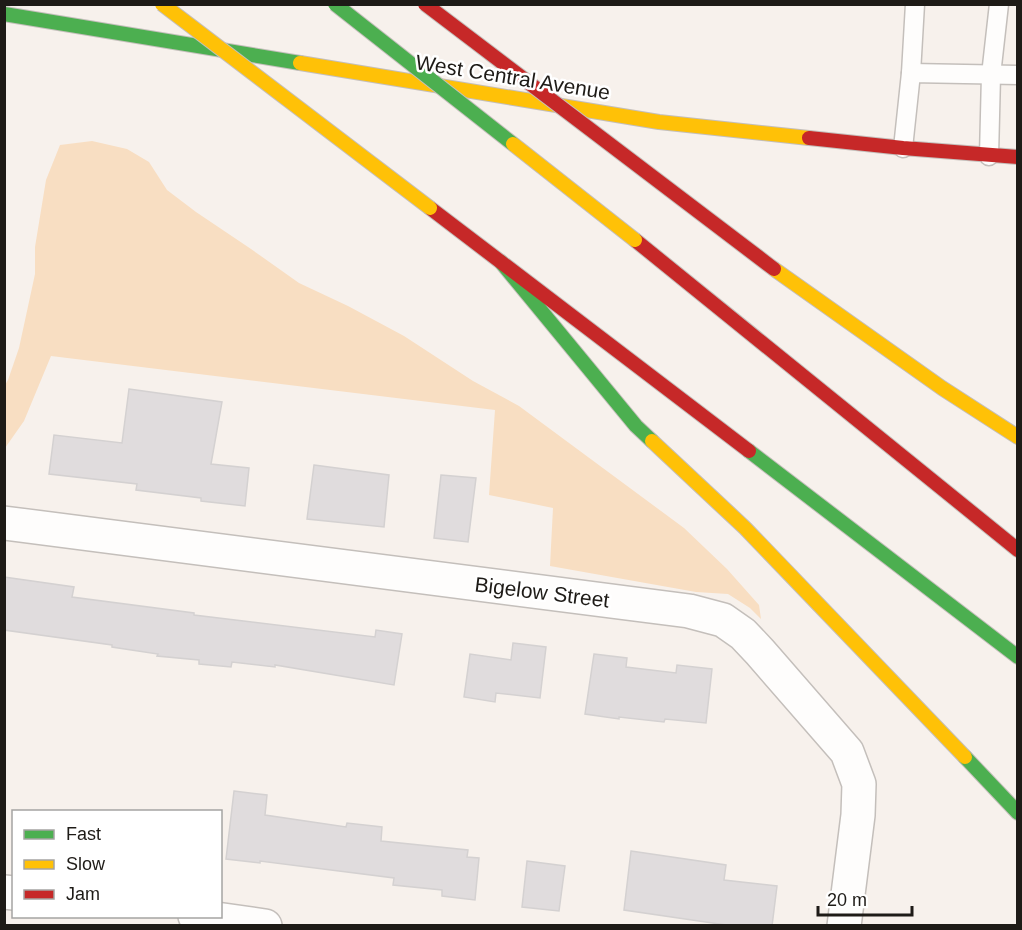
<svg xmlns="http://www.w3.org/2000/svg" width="1022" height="930" viewBox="0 0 1022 930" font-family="Helvetica,sans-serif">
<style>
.green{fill:#f8dec2}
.building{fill:#e0dcdd;stroke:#d4d1d1;stroke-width:1.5}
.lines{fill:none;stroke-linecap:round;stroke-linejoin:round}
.lane-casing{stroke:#c4bfbb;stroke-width:21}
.street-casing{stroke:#c4bfbb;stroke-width:36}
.fast-casing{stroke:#c4bfbb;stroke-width:16}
.slow-casing{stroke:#c4bfbb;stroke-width:16}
.jam-casing{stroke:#c4bfbb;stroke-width:16}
.lane{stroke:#fefdfc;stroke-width:18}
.street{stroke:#fefdfc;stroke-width:33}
.fast{stroke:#4caf50;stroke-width:14}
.slow{stroke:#ffc107;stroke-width:14}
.jam{stroke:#c62828;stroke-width:14}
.fast-bridge-casing{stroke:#c4bfbb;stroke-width:16;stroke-linecap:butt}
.slow-bridge-casing{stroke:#c4bfbb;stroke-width:16;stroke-linecap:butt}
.jam-bridge-casing{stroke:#c4bfbb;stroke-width:16;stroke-linecap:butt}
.fast-bridge{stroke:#4caf50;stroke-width:14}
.slow-bridge{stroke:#ffc107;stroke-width:14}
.jam-bridge{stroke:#c62828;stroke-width:14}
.labels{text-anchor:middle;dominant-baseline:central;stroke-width:5;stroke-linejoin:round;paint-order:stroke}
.street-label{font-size:21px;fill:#1e1b17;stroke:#fff}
</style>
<rect width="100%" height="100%" fill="#f7f1ec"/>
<path class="green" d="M92,141L127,149L149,162L167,190L196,212L251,249L299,283L348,306L404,336L473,381L519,406L684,528L727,569L759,605L761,619L750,608L728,594L696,592L550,566L553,508L489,495L495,410L51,356L24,421L5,448V385L8,380L19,348L35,274V247L46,180L60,145Z"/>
<g class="building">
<path d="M129,389L222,402L211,464L249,468L245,506L201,501V498L136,490L137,484L49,474L54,435L122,443Z"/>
<path d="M314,465L389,475L384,527L307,519Z"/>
<path d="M441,475L476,478L468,542L434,538Z"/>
<path d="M4,577L74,587L72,597L194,613V615L375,637L376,630L402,634L394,685L275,665V667L232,662L231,667L199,664V660L157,656L158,654L112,647V645L4,630Z"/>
<path d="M513,643L546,647L540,698L496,693L495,702L464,697L470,654L511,660Z"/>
<path d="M594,654L627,658L626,667L676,673L677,665L712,669L706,723L665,719L664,722L619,717V719L585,714Z"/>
<path d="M234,791L267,795L265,815L346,827L347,823L382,827L381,841L468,850L467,857L479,858L475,900L442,896V890L393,885L394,878L260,861V863L226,859Z"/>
<path d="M631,851L726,865L724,880L777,886L772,926H733L624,910Z"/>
<path d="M527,861L565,866L559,911L522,907Z"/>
</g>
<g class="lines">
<defs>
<g id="lane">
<path d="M911,73L915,4"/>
<path d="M903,148L911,73L1018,75"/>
<path d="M989,156L991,75L999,4"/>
</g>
<g id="street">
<path d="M4,523L689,611L723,620L743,634L760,652L847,752L859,784L858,815L844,926"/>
<path d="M4,892L14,893"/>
<path d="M195,916L265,926"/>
</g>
<g id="fast">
<path d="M4,14L300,63"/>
<path d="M501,262L636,426L652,441"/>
<path d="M749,451L1018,657"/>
<path d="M965,757L1018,813"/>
</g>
<g id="slow">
<path d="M300,63L659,122L809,138"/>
<path d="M774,269L942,388L1018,437"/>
<path d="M652,441L745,528L965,757"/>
</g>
<g id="jam">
<path d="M809,138L903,148L1018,157"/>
<path d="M430,208L749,451"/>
<path d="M635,240L1018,550"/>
</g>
</defs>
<use href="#lane" class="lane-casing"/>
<use href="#street" class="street-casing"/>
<use href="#fast" class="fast-casing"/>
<use href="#slow" class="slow-casing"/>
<use href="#jam" class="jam-casing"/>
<use href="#lane" class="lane"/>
<use href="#street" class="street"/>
<use href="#fast" class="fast"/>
<use href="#slow" class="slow"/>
<use href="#jam" class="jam"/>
<defs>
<path id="fast-bridge" d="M335,4L513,144"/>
<g id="slow-bridge">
<path d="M162,4L430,208"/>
<path d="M513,144L635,240"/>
</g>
<path id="jam-bridge" d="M425,4L774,269"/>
</defs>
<use href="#fast-bridge" class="fast-bridge-casing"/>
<use href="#slow-bridge" class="slow-bridge-casing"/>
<use href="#jam-bridge" class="jam-bridge-casing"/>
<use href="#fast-bridge" class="fast-bridge"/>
<use href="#slow-bridge" class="slow-bridge"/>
<use href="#jam-bridge" class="jam-bridge"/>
</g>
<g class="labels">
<g class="street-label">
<text transform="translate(513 77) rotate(9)">West Central Avenue</text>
<text transform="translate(542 592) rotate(7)">Bigelow Street</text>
</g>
</g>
<rect width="1022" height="930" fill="none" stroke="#1e1b17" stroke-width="12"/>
<rect x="12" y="810" width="210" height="108" fill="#ffffff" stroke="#a5a4a2" stroke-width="1.5"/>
<rect x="24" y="830" width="30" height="9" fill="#4caf50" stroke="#a5a4a2" stroke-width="1.5"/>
<text x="66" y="840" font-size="18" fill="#1e1b17">Fast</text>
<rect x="24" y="860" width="30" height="9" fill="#ffc107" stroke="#a5a4a2" stroke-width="1.5"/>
<text x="66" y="870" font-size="18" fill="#1e1b17">Slow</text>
<rect x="24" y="890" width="30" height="9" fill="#c62828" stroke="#a5a4a2" stroke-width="1.5"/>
<text x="66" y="900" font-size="18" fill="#1e1b17">Jam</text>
<path d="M818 906v9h94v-9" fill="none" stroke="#1e1b17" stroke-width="3"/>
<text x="827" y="906" font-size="18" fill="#1e1b17" stroke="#ffffff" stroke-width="4.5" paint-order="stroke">20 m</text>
</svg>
